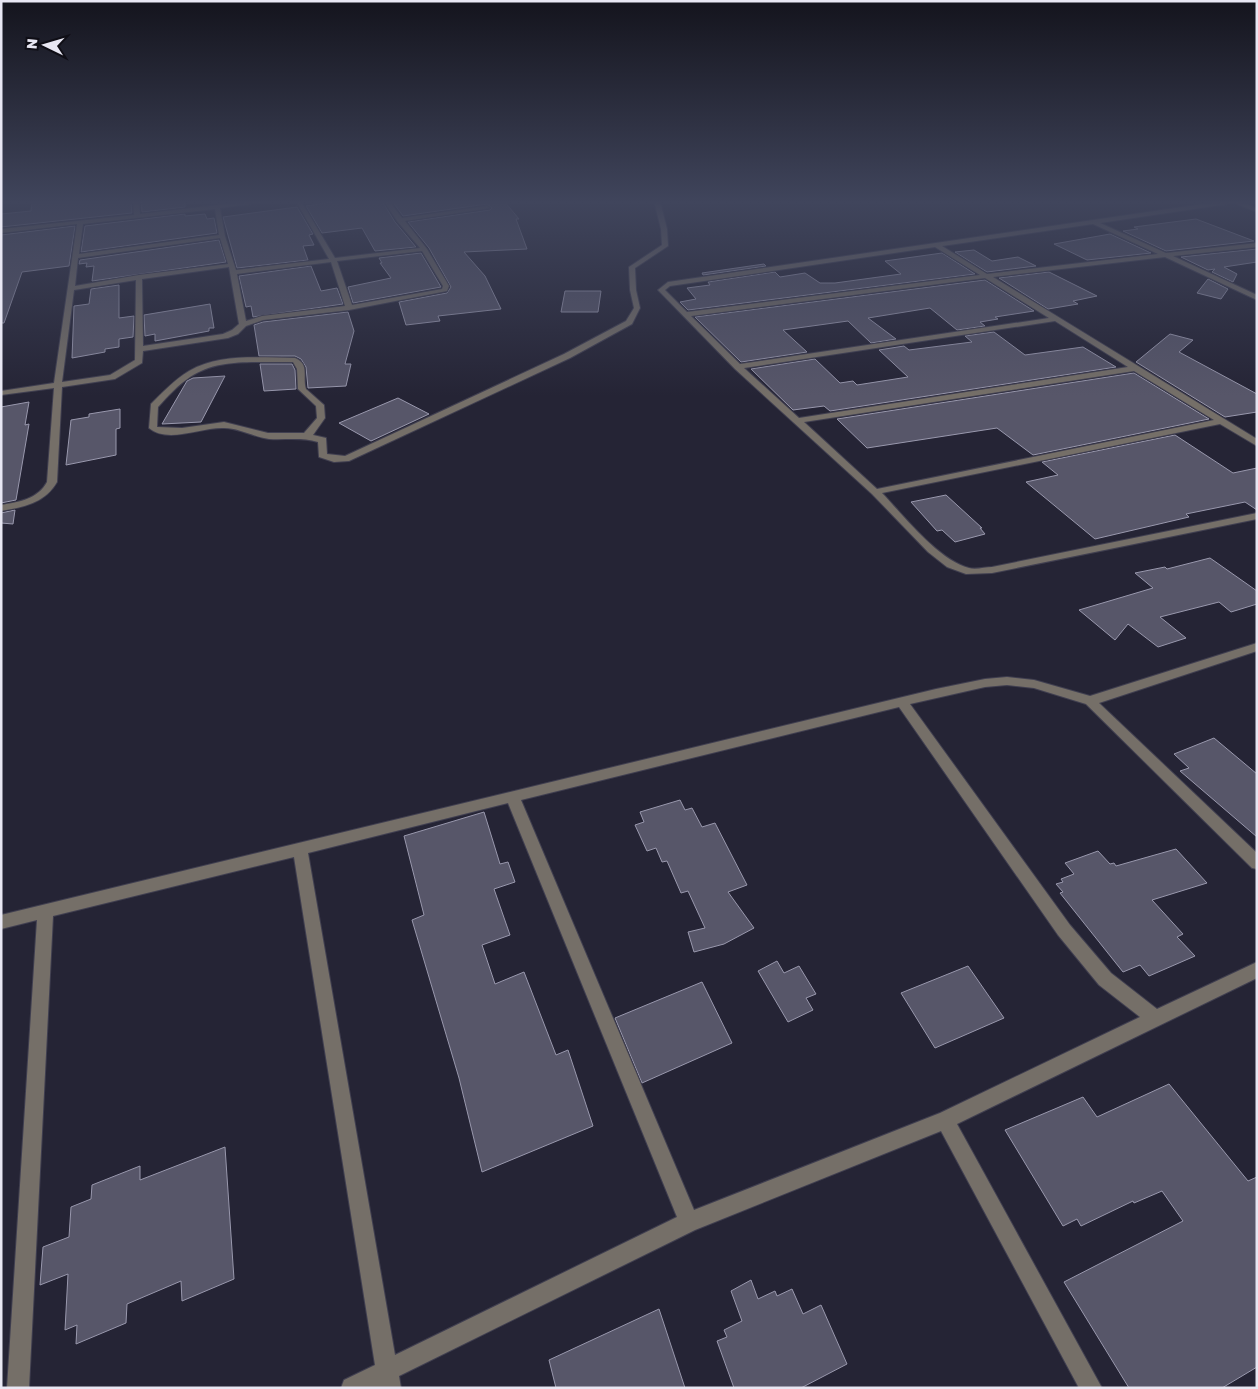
<svg xmlns="http://www.w3.org/2000/svg" width="1258" height="1389" viewBox="0 0 1258 1389" font-family="'Golos Text',sans-serif">
<style>
.building{fill:#575669;stroke:#9998ad}
.lines{fill:none;stroke-linecap:round;stroke-linejoin:round}
.minor-casing{stroke:#403f50;stroke-width:2}
.minor{fill:#756f68;fill-rule:evenodd}
</style>
<rect width="100%" height="100%" fill="#252435"/>
<g class="building">
<path d="M32,201H131L132,213L1,227V214L31,211Z"/>
<path d="M141,201H185V207L142,212Z"/>
<path d="M338,201H382L395,222L416,247L375,251L362,228L322,233L306,206Z"/>
<path d="M392,201H504L519,219H516L527,249L464,252L485,276L501,309L438,316L440,321L406,325L399,302L447,293L451,287L429,248L408,222L490,210L492,208L487,204L403,216Z"/>
<path d="M297,207L313,234L309,235L314,245L303,246L308,260L237,268L223,217Z"/>
<path d="M185,214V216L205,214L207,219L214,218L217,233L81,252L85,226Z"/>
<path d="M1196,219L1254,241L1166,251L1123,231L1138,229L1134,227Z"/>
<path d="M75,226L69,266L22,272L4,323H1V235Z"/>
<path d="M1110,234L1151,253L1087,260L1054,244Z"/>
<path d="M219,240L226,262L92,281L94,266L86,267L87,263L79,264L80,260Z"/>
<path d="M1257,249V262L1224,267L1237,274L1233,282L1212,272L1215,269L1208,270L1181,257Z"/>
<path d="M974,250L992,261L1018,257L1036,266L987,272L955,252Z"/>
<path d="M421,253L441,287L353,303L348,287L391,278L380,263H382L379,258Z"/>
<path d="M942,253L975,274L688,310L680,302L696,299L687,288L710,285L708,282L775,272L780,277L805,273L820,283H835L901,274L885,261Z"/>
<path d="M764,264L766,266L703,275L702,273Z"/>
<path d="M311,266L321,291L337,288L343,304L253,317L251,306L246,307L239,276Z"/>
<path d="M1049,272L1097,296L1073,301L1078,304L1048,309L999,278Z"/>
<path d="M1208,279L1228,289L1221,299L1197,293Z"/>
<path d="M985,280L1034,311L995,317L998,319L980,322L985,326L957,330L930,308L868,318L896,339L871,343L848,321L783,330L807,352L741,362L695,317Z"/>
<path d="M119,285V318L134,316L133,337L119,339V347L105,349V352L72,358L74,306L89,304L91,289Z"/>
<path d="M565,291H601L598,312H561Z"/>
<path d="M210,304L214,328H209V331L155,341V334L145,336L144,315Z"/>
<path d="M348,312L354,331L345,364H351L346,386L308,388L306,367L301,359L295,356H259L254,325L263,322Z"/>
<path d="M994,332L1025,355L1083,347L1116,367L830,411L824,406L793,410L751,369L815,359L840,383L853,381L857,385L908,377L879,350L904,346L909,350L972,342L965,336Z"/>
<path d="M1170,334L1193,340L1179,352L1257,394V412L1225,417L1136,362Z"/>
<path d="M260,364H292L295,370L296,389L264,391Z"/>
<path d="M1134,373L1209,419L1033,455L997,428L867,448L837,419Z"/>
<path d="M225,376L201,422L162,424L187,381L193,378Z"/>
<path d="M398,398L429,414L371,441L339,423Z"/>
<path d="M29,402L25,425L29,424L16,500L1,503V407Z"/>
<path d="M120,409V428L116,429V455L66,465L71,420L89,417V414Z"/>
<path d="M1175,435L1233,473L1257,468V510L1245,502L1186,514L1189,517L1095,539L1026,482L1058,475L1042,462Z"/>
<path d="M946,495L982,528H980L985,534L955,542L942,530L937,531L911,502Z"/>
<path d="M15,510L13,524L1,523V513Z"/>
<path d="M1210,558L1257,591V604L1231,612L1219,602L1160,617L1186,638L1158,647L1128,624L1115,640L1079,610L1153,588L1135,573L1165,567L1167,569Z"/>
<path d="M1214,738L1257,774V837L1180,771L1189,768L1174,754Z"/>
<path d="M680,800L685,810L692,808L702,827L715,823L747,885L728,892L754,928L724,944L694,952L688,932L705,928L688,891L681,893L667,861L662,862L656,848L647,851L635,825L644,822L640,812Z"/>
<path d="M484,812L500,864L508,862L515,882L494,889L510,935L482,945L495,984L524,972L556,1055L568,1050L593,1126L482,1172L459,1078L412,920L424,915L404,836Z"/>
<path d="M1176,849L1207,883L1152,900L1183,934L1177,937L1195,956L1149,976L1140,965L1123,972L1060,893L1063,892L1056,884L1063,882L1061,879L1074,874L1065,863L1098,851L1110,864L1114,863L1116,866Z"/>
<path d="M777,961L784,973L799,966L816,994L806,998L813,1010L788,1022L758,971Z"/>
<path d="M968,966L1004,1018L935,1048L901,993Z"/>
<path d="M702,982L732,1043L642,1083L615,1018Z"/>
<path d="M1169,1084L1248,1181L1257,1177V1367L1222,1388H1129L1064,1282L1183,1221L1162,1191L1134,1203L1133,1201L1081,1226L1077,1219L1063,1226L1005,1130L1083,1097L1097,1117Z"/>
<path d="M225,1147L234,1279L182,1301L181,1281L127,1304L126,1323L76,1344L77,1325L65,1330L68,1274L40,1285L43,1247L69,1237L71,1207L91,1199L92,1185L140,1166V1180Z"/>
<path d="M751,1280L758,1299L775,1291L777,1296L792,1289L803,1314L821,1305L847,1364L801,1388H734L717,1341L727,1337L724,1330L742,1321L731,1291Z"/>
<path d="M659,1309L685,1388H556L549,1360Z"/>
</g>
<g class="lines">
<defs>
<g id="minor">
<path d="M133,201H139L140,214L253,201H273L220,208L225,236L236,270L329,259L296,201H301L335,258L420,248L397,221L384,201H389L402,218L487,206L490,208L405,221L427,249L449,286L447,291L349,310L263,320L246,326L238,334L228,338L143,351L142,363L115,379L62,387L57,482C45,503 24,507 1,511V505C19,502 38,499 47,482L54,388L1,395V391L54,383L77,224L1,233V229L134,215ZM215,209L219,235L79,254L83,224ZM220,238L228,264L139,275L75,286L78,258ZM422,251L443,286L442,289L352,305L337,261ZM331,262L345,306L262,316L246,321L237,274ZM229,267L239,324L232,330L223,334L143,346L142,279ZM136,280L135,360L110,375L62,382L74,290Z"/>
<path d="M654,201H660L667,229L668,246L635,268L636,290L640,308L632,324L570,358L349,461L334,462L319,457L318,442C302,437 286,440 269,439C254,437 239,428 224,428C201,427 168,444 149,428L151,404C163,392 174,380 189,371C220,353 260,358 295,358C310,364 302,377 306,389L324,405L325,418L313,435L326,438L327,454L345,456L564,354L626,321L634,308L630,290L629,267L662,245L661,229ZM293,362L297,369L298,389L316,406L317,418L304,433H268L224,422L182,428L157,427L158,407C168,396 178,385 190,377C219,357 259,363 293,362Z"/>
<path d="M1223,201H1239L1257,208V212L1234,203L1100,223L1166,253L1257,243V247L1173,256L1257,295V300L1165,257L993,277L1257,439V446L1220,424L882,493C904,516 938,560 969,568C976,570 985,567 992,567L1257,513V519L992,573L966,574L947,567L928,552L872,494L735,369L658,290L668,282ZM1093,224L1158,254L987,274L942,246ZM935,247L980,275L687,312L665,290L670,286ZM985,278L1049,318L740,364L691,316ZM1055,321L1128,367L799,418L744,368ZM1134,371L1214,420L877,489L804,422Z"/>
<path d="M1257,643V651L1099,703L1257,853V869L1252,868L1086,704L1034,688L1007,685L985,687L910,704L1070,925L1111,973L1157,1009L1257,962V978L957,1124L1102,1388H1079L941,1131L695,1230L399,1376L401,1388H341L344,1380L375,1365L294,857L53,916L29,1388H7L37,920L1,929V915L936,689L985,679L1007,677L1034,680L1090,696ZM899,707L1058,935L1099,985L1140,1017L940,1113L694,1210L521,800ZM508,803L677,1217L395,1355L308,853Z"/>
</g>
</defs>
<use href="#minor" class="minor-casing"/>
<use href="#minor" class="minor"/>
</g>
<linearGradient id="sky" x2="0" y2="1"><stop stop-color="#14141d"/><stop offset="0.51" stop-color="#40455c"/><stop offset="1" stop-color="#40455c" stop-opacity="0"/></linearGradient>
<rect width="1258" height="396" fill="url(#sky)"/>
<rect width="1258" height="1389" fill="none" stroke="#e8e7f3" stroke-width="5"/>
<g transform="translate(45 45) rotate(275)" stroke="#0f0e16" stroke-width="4" paint-order="stroke">
<path d="M0-4L9 19L0 12L-9 19Z" fill="#e8e7f3"/>
<text y="-8" font-size="14" font-weight="bold" text-anchor="middle" fill="#e8e7f3">N</text>
</g>
</svg>
